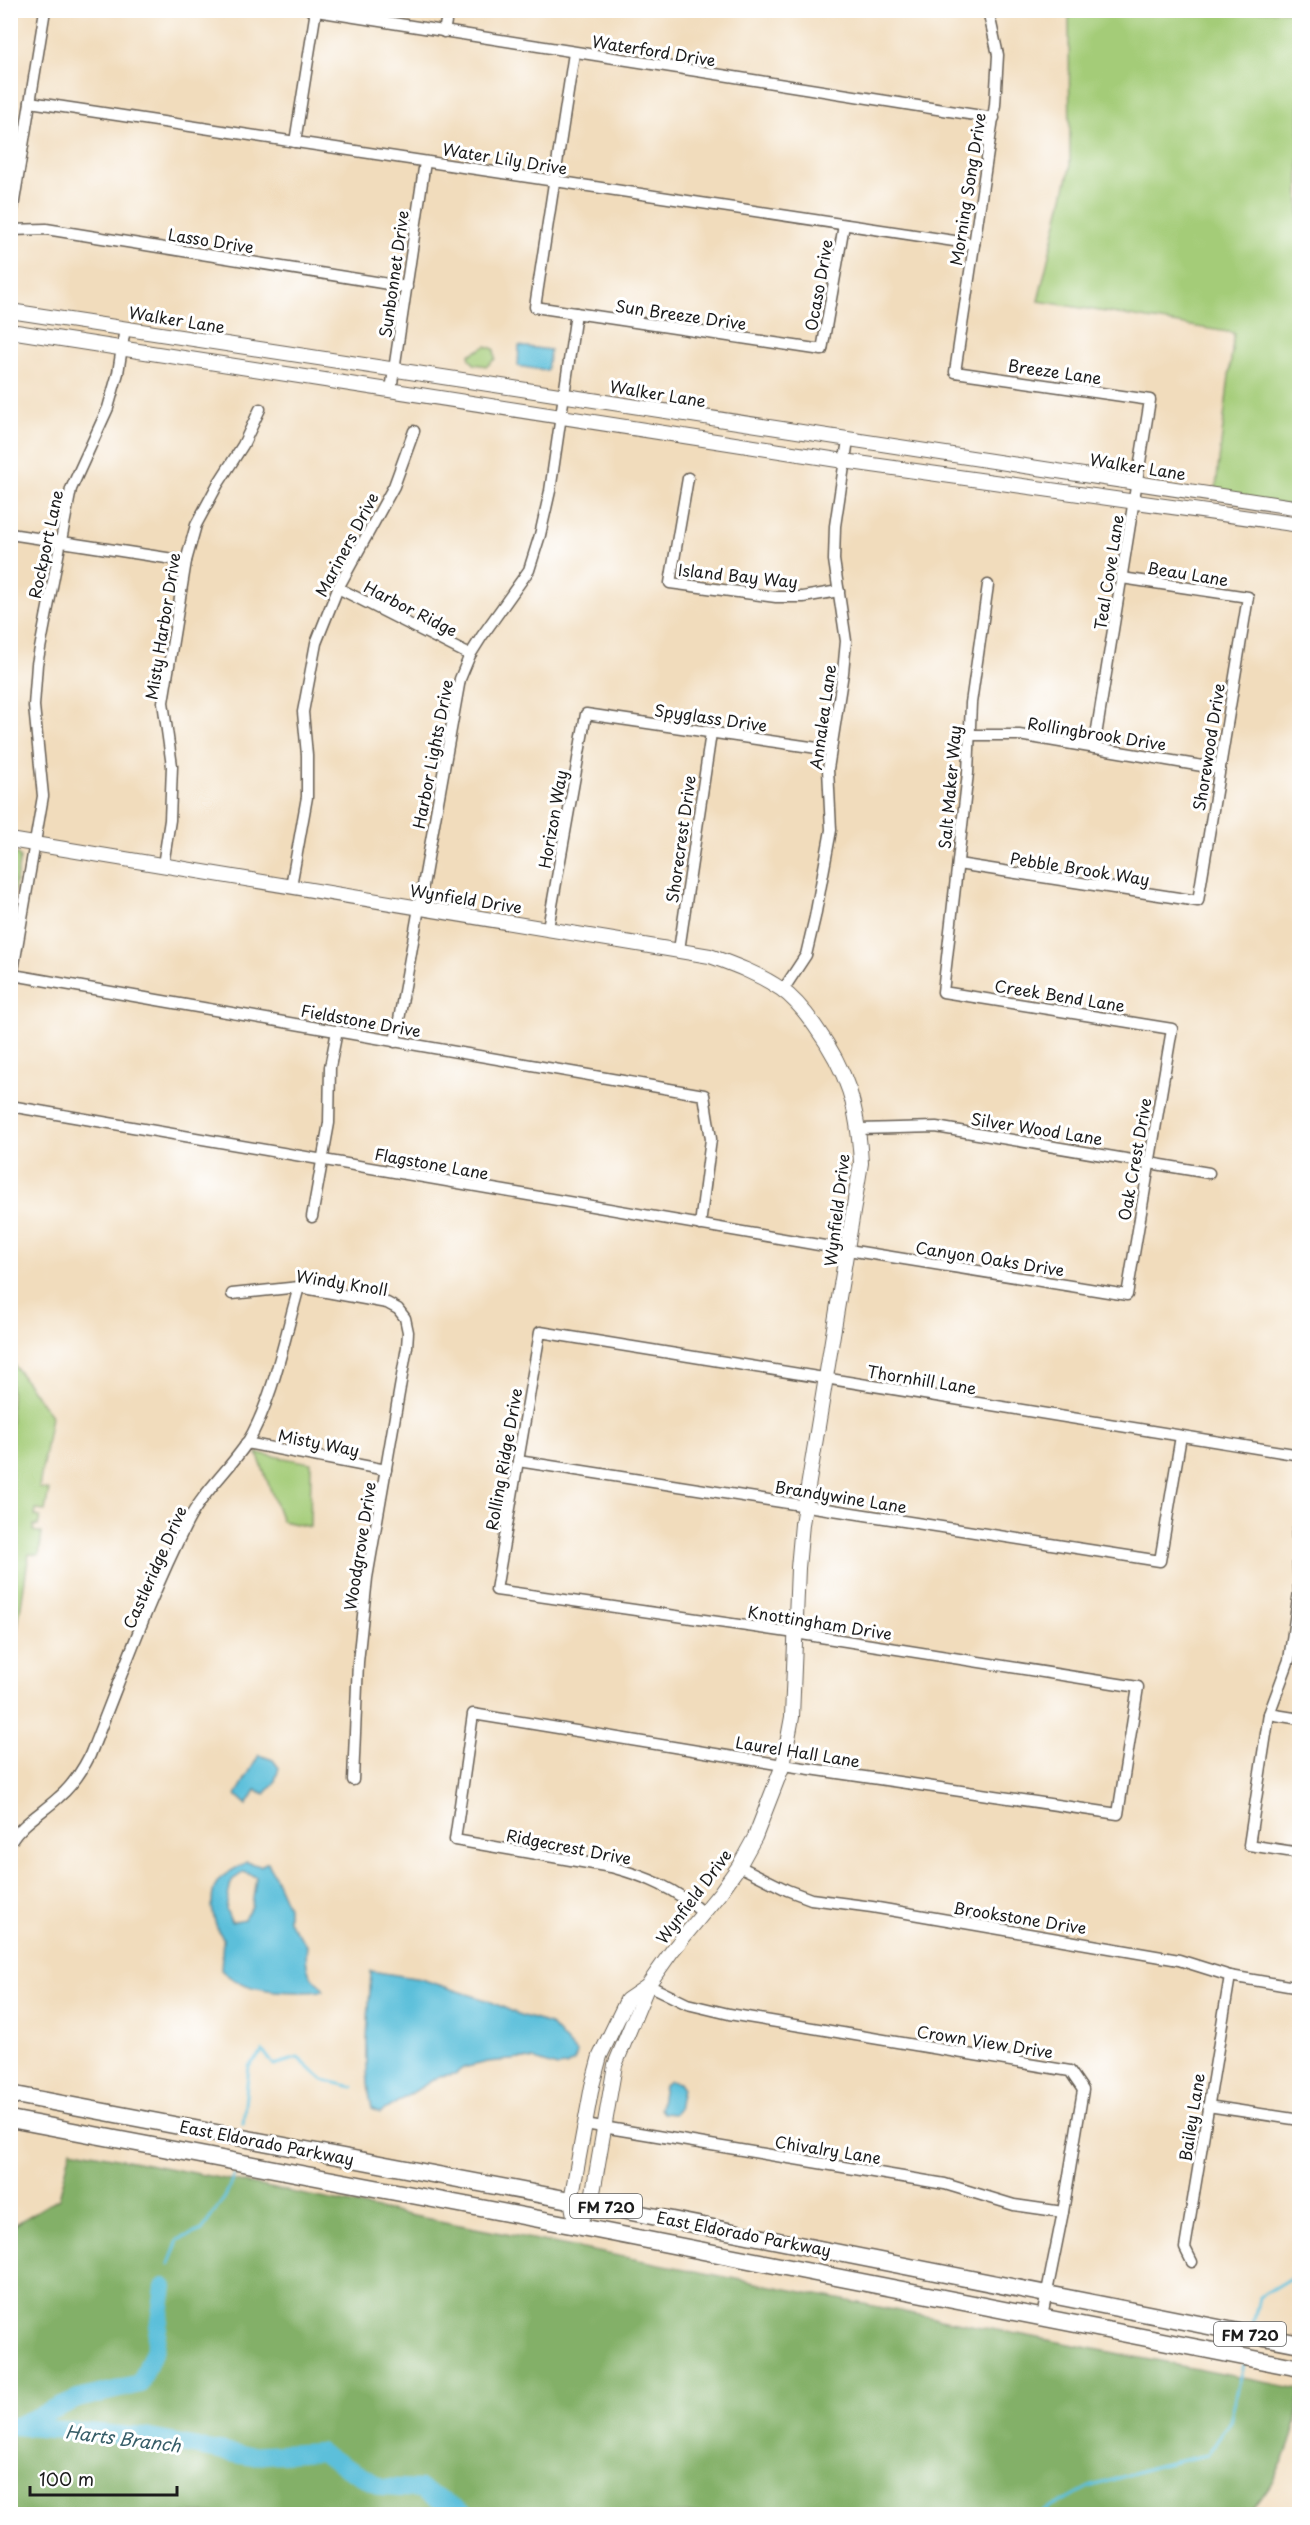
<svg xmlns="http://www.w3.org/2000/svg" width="1310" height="2525" viewBox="0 0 1310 2525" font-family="'Playpen Sans',sans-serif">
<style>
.green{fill:#a4cc78;stroke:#60744a;stroke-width:1.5}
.forest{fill:#83b068;stroke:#506642;stroke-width:1.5}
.water{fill:#5cbfda;stroke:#3c6e7b;stroke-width:1.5;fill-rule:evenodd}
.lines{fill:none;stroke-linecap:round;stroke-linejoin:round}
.stream{stroke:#5cbfda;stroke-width:3}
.river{stroke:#5cbfda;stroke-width:18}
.minor-casing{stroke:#675f54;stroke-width:13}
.tertiary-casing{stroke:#675f54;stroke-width:16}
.primary-casing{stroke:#675f54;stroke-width:19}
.minor{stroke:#fff;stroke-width:10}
.tertiary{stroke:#fff;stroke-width:14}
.primary{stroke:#fff;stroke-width:16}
.labels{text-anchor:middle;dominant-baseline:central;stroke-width:6;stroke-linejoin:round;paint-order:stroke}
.shield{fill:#fff;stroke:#606060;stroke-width:1.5}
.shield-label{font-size:15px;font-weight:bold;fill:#1c1c1c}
.street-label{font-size:16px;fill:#1c1c1c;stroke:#fff}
.water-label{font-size:18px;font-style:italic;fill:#365d68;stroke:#fff}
</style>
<rect width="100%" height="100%" fill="#fff"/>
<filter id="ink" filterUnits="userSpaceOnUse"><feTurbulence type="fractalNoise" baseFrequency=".0167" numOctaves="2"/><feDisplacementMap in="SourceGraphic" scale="12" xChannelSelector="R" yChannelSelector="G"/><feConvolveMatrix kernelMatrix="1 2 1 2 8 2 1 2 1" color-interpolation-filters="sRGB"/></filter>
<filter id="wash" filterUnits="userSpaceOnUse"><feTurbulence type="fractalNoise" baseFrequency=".008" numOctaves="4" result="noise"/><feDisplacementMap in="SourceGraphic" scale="24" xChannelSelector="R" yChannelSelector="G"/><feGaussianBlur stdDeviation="1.35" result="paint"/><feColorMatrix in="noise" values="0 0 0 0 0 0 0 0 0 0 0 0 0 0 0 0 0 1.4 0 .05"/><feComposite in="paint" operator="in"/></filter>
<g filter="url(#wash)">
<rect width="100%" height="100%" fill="#f1dcbc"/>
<g class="green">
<path d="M1069,11H1299V507L1215,495L1234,333L1038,301L1070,168Z"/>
<path d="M486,346L494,349L495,359L487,366L474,364L470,359L469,355Z"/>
<path d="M11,853L17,854L20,858L11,908Z"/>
<path d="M11,1361L51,1416L39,1488L49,1490L45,1511L36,1510L35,1516L40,1517L38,1526L34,1525L33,1531L42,1533L39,1555L29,1554L11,1669Z"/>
<path d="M257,1453L311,1463L310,1527L282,1521Z"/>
</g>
<path class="forest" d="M71,2149L1299,2389C1300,2435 1278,2481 1248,2514H11V2227L59,2198Z"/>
<g class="water">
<path d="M519,346L550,350L547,371L518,366Z"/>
<path d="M259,1755L273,1760L279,1768L274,1784L265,1794L256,1790L247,1805L236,1795Z"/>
<path d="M246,1862L260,1866L268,1862L288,1907V1921L307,1945C306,1954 305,1968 311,1976C315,1982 321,1984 324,1991C292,1993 245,1994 221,1970L223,1938C213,1925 207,1897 218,1881C224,1873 238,1868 246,1862ZM244,1872L256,1877L252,1906L244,1919L231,1922L226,1909L231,1881Z"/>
<path d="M371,1971L421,1979L489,2001L520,2015L550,2024L577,2054L574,2061L566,2066L557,2067L535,2060L522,2059L488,2062L463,2068L455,2074L439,2076L380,2113L372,2109C362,2065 369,2016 371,1971Z"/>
<path d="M669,2081L679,2083L682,2088L678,2110L674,2114L663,2113L660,2109L664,2085Z"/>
</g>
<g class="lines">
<g class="stream">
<path d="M243,2124L249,2066L263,2051L274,2065L298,2058L323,2080L353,2087"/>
<path d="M169,2264L178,2240L202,2230L225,2197L234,2175"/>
<path d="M1252,2328L1259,2297L1300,2272"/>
<path d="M1039,2514L1089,2487L1157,2466L1207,2455L1230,2421L1244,2364"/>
</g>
<g class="river">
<path d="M18,2425L78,2399L140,2384L155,2348L164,2287"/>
<path d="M14,2426L145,2437L245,2456L319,2452L381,2487L420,2489L466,2514"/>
</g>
</g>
</g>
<g filter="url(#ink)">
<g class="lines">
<defs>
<g id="minor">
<path d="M310,10L994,118"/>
<path d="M988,10L998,55L995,105L955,372L1150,400L1094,748"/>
<path d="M444,32L448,10"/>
<path d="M574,53L535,307L822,350L844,225"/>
<path d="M30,102L974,244"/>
<path d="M295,142L316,10"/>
<path d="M10,226L45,10"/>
<path d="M10,230L46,229L407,287"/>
<path d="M391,390L425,162"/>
<path d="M688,478L670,583L776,597H803L839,591"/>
<path d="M10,534L186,561"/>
<path d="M338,588L470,655"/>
<path d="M969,735H1019L1220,769"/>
<path d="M958,864L1198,901L1248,597L1122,578"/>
<path d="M163,865L170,820L172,766L163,702L186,561L196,525L218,484L243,445L260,409"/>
<path d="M291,886L307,797V755L303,712L316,643L338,588L394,486L414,431"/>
<path d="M548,928L586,714L831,750"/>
<path d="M679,950L711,733"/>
<path d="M13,975L704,1095L711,1139L700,1225"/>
<path d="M10,988L43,796L34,706L37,664L71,489L108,408L118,373L125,328"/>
<path d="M783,990L806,955L815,917L831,830L828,769L843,673L846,641L834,560L835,526L848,440"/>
<path d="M395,1042L460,679L470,655L482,636L529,570L540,535L550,491L576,313"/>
<path d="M10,1106L848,1250L1127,1295L1172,1029L943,992L968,773L971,703L988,585"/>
<path d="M859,1129L936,1127L1209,1173"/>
<path d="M312,1217L329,1123L330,1067L337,1031"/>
<path d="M232,1294L299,1287L387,1303L398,1309L405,1318L408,1332L407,1347L367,1578L358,1662L353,1780"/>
<path d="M246,1443L386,1470"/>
<path d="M518,1461L1160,1561L1181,1436"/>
<path d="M1300,1520L1297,1533L1299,1592L1289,1660L1269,1714L1249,1845L1300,1853"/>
<path d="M1269,1714L1300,1719"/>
<path d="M10,1843C22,1823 42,1813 59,1797C72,1786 82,1771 90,1755C121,1678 149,1598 187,1523C203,1492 228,1471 247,1443C273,1401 285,1335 299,1287"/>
<path d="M739,1866L787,1890L811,1899L872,1907L1179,1960L1230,1976L1300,1988"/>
<path d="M703,1913C674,1888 648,1877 611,1867L455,1840L473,1714L783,1765L1118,1814L1138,1687L795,1633L496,1590L540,1332L1300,1455"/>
<path d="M648,1985L687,2004L729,2014L1070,2071L1083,2090L1063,2212L1042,2317"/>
<path d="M1208,2106L1300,2120"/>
<path d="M585,2124L945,2184L1014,2205L1063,2212"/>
<path d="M1192,2262L1185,2248L1230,1976"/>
</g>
<g id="tertiary">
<path d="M10,311L1300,508"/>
<path d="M10,331L844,461L1300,525"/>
<path d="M10,840L710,956C735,965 759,974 781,989C794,998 806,1013 815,1026C848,1072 858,1107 861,1163L802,1524L798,1568L792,1717L783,1765L755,1837L739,1866L720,1893L672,1951L648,1985L615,2065L591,2204L576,2226"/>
<path d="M576,2226L571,2200L592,2086L600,2056L627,2000L646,1987"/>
</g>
<g id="primary">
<path d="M10,2094L591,2204L1300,2344"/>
<path d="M10,2119L576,2226L1300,2368"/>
</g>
</defs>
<use href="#minor" class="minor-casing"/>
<use href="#tertiary" class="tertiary-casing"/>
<use href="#primary" class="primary-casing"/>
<use href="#minor" class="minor"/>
<use href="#tertiary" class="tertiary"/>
<use href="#primary" class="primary"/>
</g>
</g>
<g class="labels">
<g class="shield">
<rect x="570" y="2194" width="72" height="24" rx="4.5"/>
<rect x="1214" y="2322" width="72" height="24" rx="4.5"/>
</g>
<g class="shield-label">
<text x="606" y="2206">FM 720</text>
<text x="1250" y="2334">FM 720</text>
</g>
<g class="street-label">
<text transform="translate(654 50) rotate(9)">Waterford Drive</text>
<text transform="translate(505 158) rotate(9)">Water Lily Drive</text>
<text transform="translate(967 189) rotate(-81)">Morning Song Drive</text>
<text transform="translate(211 240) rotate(9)">Lasso Drive</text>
<text transform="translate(393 274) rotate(-82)">Sunbonnet Drive</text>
<text transform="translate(818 285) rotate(-80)">Ocaso Drive</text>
<text transform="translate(681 314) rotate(8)">Sun Breeze Drive</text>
<text transform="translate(177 319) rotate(9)">Walker Lane</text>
<text transform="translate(1055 371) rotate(8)">Breeze Lane</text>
<text transform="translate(658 393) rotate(9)">Walker Lane</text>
<text transform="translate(1138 466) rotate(9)">Walker Lane</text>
<text transform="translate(45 544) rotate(-78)">Rockport Lane</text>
<text transform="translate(346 544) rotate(-62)">Mariners Drive</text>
<text transform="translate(1108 572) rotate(-81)">Teal Cove Lane</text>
<text transform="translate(1188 573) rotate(9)">Beau Lane</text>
<text transform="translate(738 575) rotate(6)">Island Bay Way</text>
<text transform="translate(411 608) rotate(27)">Harbor Ridge</text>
<text transform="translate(162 626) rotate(-81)">Misty Harbor Drive</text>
<text transform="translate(711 717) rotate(8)">Spyglass Drive</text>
<text transform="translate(822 717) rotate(-82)">Annalea Lane</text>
<text transform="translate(1097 733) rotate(9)">Rollingbrook Drive</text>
<text transform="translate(1208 747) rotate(-81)">Shorewood Drive</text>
<text transform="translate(432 754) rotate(-79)">Harbor Lights Drive</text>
<text transform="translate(949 787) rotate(-85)">Salt Maker Way</text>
<text transform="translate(552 819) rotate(-80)">Horizon Way</text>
<text transform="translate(680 839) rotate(-82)">Shorecrest Drive</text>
<text transform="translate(1080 868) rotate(9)">Pebble Brook Way</text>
<text transform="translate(466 898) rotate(9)">Wynfield Drive</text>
<text transform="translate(1060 995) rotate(9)">Creek Bend Lane</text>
<text transform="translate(361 1020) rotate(10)">Fieldstone Drive</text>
<text transform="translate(1037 1128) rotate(9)">Silver Wood Lane</text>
<text transform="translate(1134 1159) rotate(-80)">Oak Crest Drive</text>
<text transform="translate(432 1163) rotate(10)">Flagstone Lane</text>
<text transform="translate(836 1210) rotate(-83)">Wynfield Drive</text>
<text transform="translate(990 1258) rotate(9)">Canyon Oaks Drive</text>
<text transform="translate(342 1282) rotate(9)">Windy Knoll</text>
<text transform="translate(922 1379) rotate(9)">Thornhill Lane</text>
<text transform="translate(319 1442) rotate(11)">Misty Way</text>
<text transform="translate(503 1459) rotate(-80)">Rolling Ridge Drive</text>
<text transform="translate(841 1496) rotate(9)">Brandywine Lane</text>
<text transform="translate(359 1546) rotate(-81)">Woodgrove Drive</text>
<text transform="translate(154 1567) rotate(-66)">Castleridge Drive</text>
<text transform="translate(820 1622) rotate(9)">Knottingham Drive</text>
<text transform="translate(798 1751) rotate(9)">Laurel Hall Lane</text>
<text transform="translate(569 1846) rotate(11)">Ridgecrest Drive</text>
<text transform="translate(693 1896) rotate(-53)">Wynfield Drive</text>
<text transform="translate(1020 1917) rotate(9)">Brookstone Drive</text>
<text transform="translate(985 2041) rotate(9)">Crown View Drive</text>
<text transform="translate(1191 2117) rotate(-81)">Bailey Lane</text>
<text transform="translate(267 2142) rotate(11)">East Eldorado Parkway</text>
<text transform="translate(828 2149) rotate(9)">Chivalry Lane</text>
<text transform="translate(744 2233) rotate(11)">East Eldorado Parkway</text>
</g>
<g class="water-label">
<text transform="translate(123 2438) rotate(7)">Harts Branch</text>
</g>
</g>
<rect width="1310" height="2525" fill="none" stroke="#fff" stroke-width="36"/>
<path d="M30 2486v9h147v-9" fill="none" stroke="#1c1c1c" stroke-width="3"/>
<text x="39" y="2486" font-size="18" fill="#1c1c1c" stroke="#ffffff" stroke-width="4.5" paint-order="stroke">100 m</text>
</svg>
